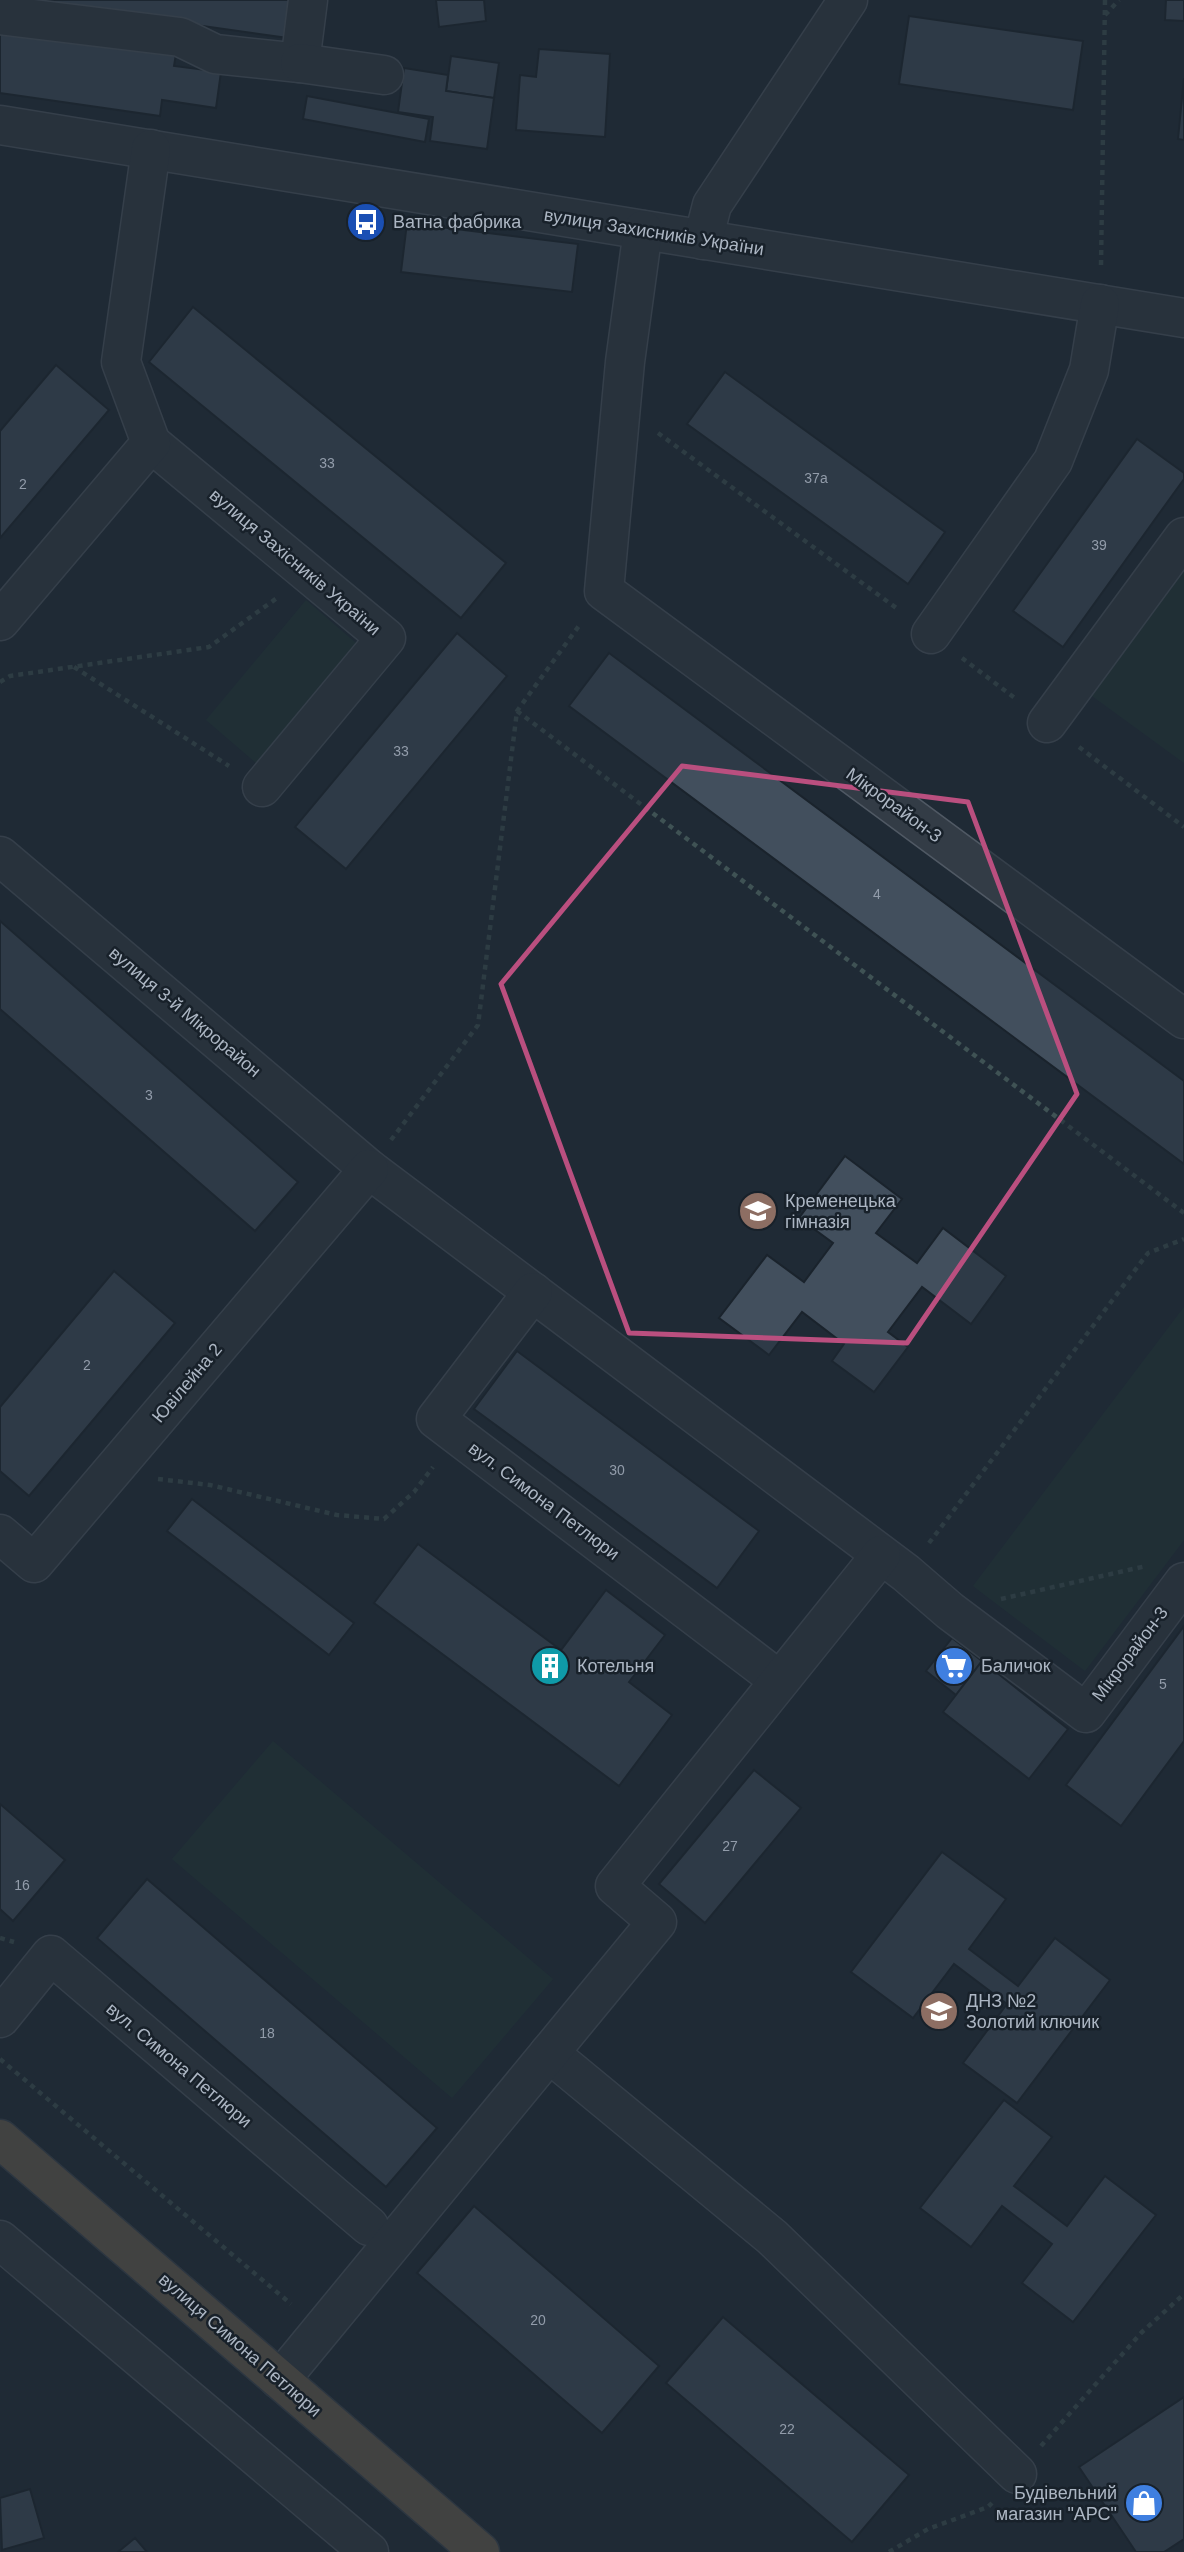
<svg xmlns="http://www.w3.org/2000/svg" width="1184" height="2552" viewBox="0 0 1184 2552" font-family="Arial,sans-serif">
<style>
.green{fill:#223737}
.building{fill:#424f5d;stroke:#1a232c;stroke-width:2}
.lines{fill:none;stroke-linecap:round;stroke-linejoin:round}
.minor-casing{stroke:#505964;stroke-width:41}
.highway-casing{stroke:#3d4650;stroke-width:41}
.path{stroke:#3f5254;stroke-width:4.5;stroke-dasharray:5 5;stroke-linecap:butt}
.minor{stroke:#333c46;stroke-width:38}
.highway{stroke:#6c5f50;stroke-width:38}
.marked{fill:none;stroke:#ba4f7f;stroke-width:5;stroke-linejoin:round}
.labels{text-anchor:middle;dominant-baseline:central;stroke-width:5;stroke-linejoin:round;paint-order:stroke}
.number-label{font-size:14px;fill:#929caa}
.poi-label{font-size:18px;fill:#acb6c3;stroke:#18212a;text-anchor:start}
.street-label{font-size:18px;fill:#acb6c3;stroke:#18212a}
</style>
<rect width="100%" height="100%" fill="#1f2a35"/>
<g class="green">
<path d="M1184,571V763L1092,696Z"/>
<path d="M306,600L356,643L256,763L206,720Z"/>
<path d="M1184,1307V1540L1085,1671L973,1586Z"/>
<path d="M273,1741L553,1979L452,2098L172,1859Z"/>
</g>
<g class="building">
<path d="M19,0H293L288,38Z"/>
<path d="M436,0H484L486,21L439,27Z"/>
<path d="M1166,0H1184V21L1165,20Z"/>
<path d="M909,16L1083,41L1073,110L899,84Z"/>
<path d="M0,29L176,54L174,66L221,72L216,108L162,100L160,116L0,93Z"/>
<path d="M539,49L610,54L605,137L516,130L520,75L536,77Z"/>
<path d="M451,56L499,63L494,98L446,91Z"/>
<path d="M404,68L448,75L446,91L494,98L487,149L430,141L433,117L398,112Z"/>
<path d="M1184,78V140L1178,139Z"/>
<path d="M307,96L429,119L425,142L303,119Z"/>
<path d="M407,223L578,244L572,292L401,272Z"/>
<path d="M193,307L506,563L461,618L149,362Z"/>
<path d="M56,365L109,410L0,538V431Z"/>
<path d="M725,372L945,532L908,584L687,424Z"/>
<path d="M1137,439L1184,473V479L1063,647L1013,611Z"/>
<path d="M457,633L507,676L346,869L295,827Z"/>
<path d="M609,653L1184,1081V1164L569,706Z"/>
<path d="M0,921L298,1182L255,1231L0,1009Z"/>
<path d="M845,1156L902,1199L876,1233L917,1263L943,1228L1006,1276L971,1324L922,1287L888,1332L908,1347L874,1392L832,1361L844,1344L802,1312L769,1355L719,1318L767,1255L804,1282L833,1243L799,1218Z"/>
<path d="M114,1271L175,1323L29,1496L0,1471V1407Z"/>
<path d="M517,1351L759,1531L717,1588L474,1409Z"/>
<path d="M192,1499L354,1623L329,1655L167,1531Z"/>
<path d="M418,1544L561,1650L606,1590L665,1635L629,1682L672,1715L619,1786L374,1603Z"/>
<path d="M1184,1626V1741L1121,1826L1066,1785Z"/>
<path d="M952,1638L982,1661L956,1695L926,1671Z"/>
<path d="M982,1661L1068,1729L1029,1779L943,1712Z"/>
<path d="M754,1770L801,1808L705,1923L659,1884Z"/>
<path d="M0,1804L65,1860L13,1921L0,1909Z"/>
<path d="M942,1852L1006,1899L969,1949L1018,1986L1055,1938L1110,1980L1017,2103L963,2063L1007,2004L954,1964L913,2018L851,1972Z"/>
<path d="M147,1879L437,2128L386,2187L97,1938Z"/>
<path d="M1004,2100L1052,2137L1014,2186L1067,2226L1105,2176L1156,2215L1073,2322L1022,2283L1052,2244L1002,2206L971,2247L920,2208Z"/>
<path d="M474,2206L659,2366L602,2433L417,2273Z"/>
<path d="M723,2317L909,2475L852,2542L666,2383Z"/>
<path d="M1184,2397V2539L1164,2552H1136L1079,2467Z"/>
<path d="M30,2489L44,2538L2,2550L0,2498Z"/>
<path d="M135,2538L147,2552H118Z"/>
</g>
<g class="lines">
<defs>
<g id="minor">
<path d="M0,15L180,37L215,54L300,63L308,0"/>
<path d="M300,63L384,75"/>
<path d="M0,125L1184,318"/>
<path d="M643,230L625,362L604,591L1184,1019"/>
<path d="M703,240L712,205L848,0"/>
<path d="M151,443L386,638L262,787"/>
<path d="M0,621L151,443L121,362L151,149"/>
<path d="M931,634L1053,461L1089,370L1100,304"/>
<path d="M1047,723L1184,537"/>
<path d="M0,856L369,1169L906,1573L950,1611L1086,1713L1184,1582"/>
<path d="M533,1292L436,1419L779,1680"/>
<path d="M0,1534L34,1563L369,1169"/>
<path d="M0,2018L51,1955L369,2226"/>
<path d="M549,2053L772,2237L1017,2474"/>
<path d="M0,2240L369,2552"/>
<path d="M280,2380L657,1922L615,1886L881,1555"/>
</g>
<path id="highway" d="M0,2139L480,2552"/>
</defs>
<use href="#minor" class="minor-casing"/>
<use href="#highway" class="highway-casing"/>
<g class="path">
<path d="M1105,15L1119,0"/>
<path d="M1101,265L1105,0"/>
<path d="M658,433L899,610"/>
<path d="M962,658L1016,699"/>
<path d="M74,667L229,766"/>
<path d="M0,682L10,676L209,647L277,598"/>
<path d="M517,711L1184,1213"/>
<path d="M1079,747L1184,827"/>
<path d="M391,1140L478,1025L517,711L581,623"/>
<path d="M158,1479L210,1485L337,1515L384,1519L414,1492L433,1467"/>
<path d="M929,1543L1148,1253L1184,1239"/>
<path d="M1001,1599L1146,1566"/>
<path d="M0,1938L14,1942"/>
<path d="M0,2059L291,2304"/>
<path d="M1041,2446L1141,2333L1184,2294"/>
<path d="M889,2552L928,2529L988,2507L992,2503"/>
</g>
<use href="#minor" class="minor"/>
<use href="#highway" class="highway"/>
</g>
<path d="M0 0H1184V2552H0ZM682,766L968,802L1077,1094L907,1343L629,1333L501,984Z" fill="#1f2a35" fill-opacity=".55" fill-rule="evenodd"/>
<path class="marked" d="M682,766L968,802L1077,1094L907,1343L629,1333L501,984Z"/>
<defs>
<symbol id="bus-disc" viewBox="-11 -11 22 22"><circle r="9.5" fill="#1a4fb4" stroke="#18212a"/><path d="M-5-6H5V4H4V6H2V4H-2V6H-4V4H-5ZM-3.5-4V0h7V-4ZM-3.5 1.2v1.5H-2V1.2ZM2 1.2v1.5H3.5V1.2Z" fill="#fff"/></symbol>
<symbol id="school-disc" viewBox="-11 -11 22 22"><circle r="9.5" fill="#8d6e63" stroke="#18212a"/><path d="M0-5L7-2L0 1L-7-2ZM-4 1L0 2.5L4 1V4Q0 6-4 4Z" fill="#fff"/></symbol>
<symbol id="building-disc" viewBox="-11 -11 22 22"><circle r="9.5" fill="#0f9aa8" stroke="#18212a"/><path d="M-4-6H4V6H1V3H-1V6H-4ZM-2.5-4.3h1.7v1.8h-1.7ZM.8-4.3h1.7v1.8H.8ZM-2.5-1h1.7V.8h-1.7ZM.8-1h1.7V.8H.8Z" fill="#fff"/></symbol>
<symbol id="supermarket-disc" viewBox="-11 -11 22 22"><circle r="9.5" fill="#3f7fe0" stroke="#18212a"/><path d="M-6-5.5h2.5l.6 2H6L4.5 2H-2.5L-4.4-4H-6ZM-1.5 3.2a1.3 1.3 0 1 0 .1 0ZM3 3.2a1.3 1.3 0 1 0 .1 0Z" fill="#fff"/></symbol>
<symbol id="shop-disc" viewBox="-11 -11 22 22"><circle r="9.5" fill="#3f7fe0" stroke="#18212a"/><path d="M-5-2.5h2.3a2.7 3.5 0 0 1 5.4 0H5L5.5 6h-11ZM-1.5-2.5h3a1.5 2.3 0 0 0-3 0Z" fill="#fff"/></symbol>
</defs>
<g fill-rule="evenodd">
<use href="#bus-disc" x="344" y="200" width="44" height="44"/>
<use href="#school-disc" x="736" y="1189" width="44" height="44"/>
<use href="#building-disc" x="528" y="1644" width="44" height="44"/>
<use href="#supermarket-disc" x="932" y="1644" width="44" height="44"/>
<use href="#school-disc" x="917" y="1989" width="44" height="44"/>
<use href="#shop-disc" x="1122" y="2481" width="44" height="44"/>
</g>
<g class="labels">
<g class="number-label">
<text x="327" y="463">33</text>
<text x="816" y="478">37а</text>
<text x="23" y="484">2</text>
<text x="1099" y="545">39</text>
<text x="401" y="751">33</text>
<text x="877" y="894">4</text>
<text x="149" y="1095">3</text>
<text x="87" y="1365">2</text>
<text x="617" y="1470">30</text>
<text x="1163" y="1684">5</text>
<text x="730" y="1846">27</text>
<text x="22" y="1885">16</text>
<text x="267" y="2033">18</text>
<text x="538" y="2320">20</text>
<text x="787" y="2429">22</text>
</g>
<g class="poi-label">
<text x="393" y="222">Ватна фабрика</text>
<text x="785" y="1201">Кременецька<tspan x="785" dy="21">гімназія</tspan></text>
<text x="577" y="1666">Котельня</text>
<text x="981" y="1666">Баличок</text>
<text x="966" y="2001">ДНЗ №2<tspan x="966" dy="21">Золотий ключик</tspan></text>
<text x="1117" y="2493" text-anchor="end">Будівельний<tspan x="1117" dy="21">магазин "АРС"</tspan></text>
</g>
<g class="street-label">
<text transform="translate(654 232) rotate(9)">вулиця Захисників України</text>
<text transform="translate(295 562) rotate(40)">вулиця Захісників України</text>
<text transform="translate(894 805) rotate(36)">Мікрорайон-3</text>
<text transform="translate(185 1012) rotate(40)">вулиця 3-й Мікрорайон</text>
<text transform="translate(187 1383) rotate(-50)">Ювілейна 2</text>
<text transform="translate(544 1501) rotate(37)">вул. Симона Петлюри</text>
<text transform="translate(1130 1654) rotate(-53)">Мікрорайон-3</text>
<text transform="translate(179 2065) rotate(40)">вул. Симона Петлюри</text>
<text transform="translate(240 2345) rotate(41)">вулиця Симона Петлюри</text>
</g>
</g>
</svg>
